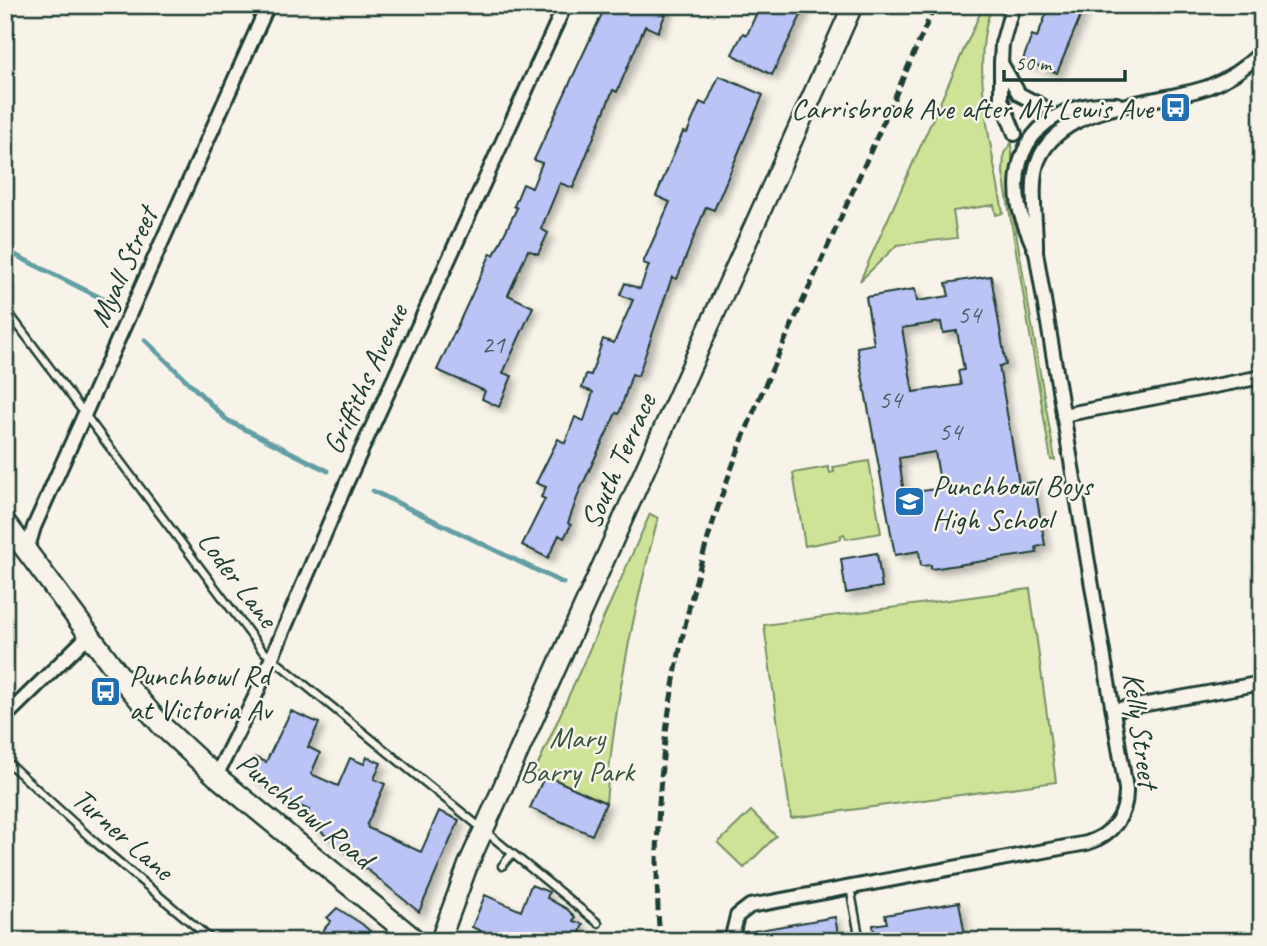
<svg xmlns="http://www.w3.org/2000/svg" width="1267" height="946" viewBox="0 0 1267 946" font-family="Caveat,sans-serif">
<style>
.green{fill:#cfe398;stroke:#779066;stroke-width:2}
.lines{fill:none;stroke-linecap:round;stroke-linejoin:round}
.stream{stroke:#639ea5;stroke-width:5}
.building{fill:#bcc3f5;stroke:#1f3d34;stroke-width:2;fill-rule:evenodd;filter:url(#shadow)}
.lane-casing{stroke:#1f3d34;stroke-width:11}
.street-casing{stroke:#1f3d34;stroke-width:18}
.secondary-casing{stroke:#1f3d34;stroke-width:23}
.primary-casing{stroke:#1f3d34;stroke-width:24}
.lane{stroke:#f7f3e8;stroke-width:6}
.street{stroke:#f7f3e8;stroke-width:12}
.secondary{stroke:#f7f3e8;stroke-width:18}
.primary{stroke:#f7f3e8;stroke-width:19}
.rail{stroke:#1f3d34;stroke-width:5;stroke-dasharray:10 5;stroke-linecap:butt}
.labels{text-anchor:middle;dominant-baseline:central;stroke-width:5;stroke-linejoin:round;paint-order:stroke}
.number-label{font-size:26px;fill:#465e64}
.poi-label{font-size:30px;fill:#1f3d34;stroke:#f7f3e8;text-anchor:start}
.street-label{font-size:30px;fill:#1f3d34;stroke:#f7f3e8}
.park-label{font-size:30px;fill:#395643;stroke:#f7f3e8}
</style>
<defs>
<filter id="shadow"><feDropShadow dx="5" dy="5" stdDeviation="3.5" flood-color="#0004"/></filter>
</defs>
<rect width="100%" height="100%" fill="#f7f3e8"/>
<filter id="ink" filterUnits="userSpaceOnUse"><feTurbulence type="fractalNoise" baseFrequency=".0143" numOctaves="2"/><feDisplacementMap in="SourceGraphic" scale="14" xChannelSelector="R" yChannelSelector="G"/><feConvolveMatrix kernelMatrix="1 2 1 2 8 2 1 2 1" color-interpolation-filters="sRGB"/></filter>
<g filter="url(#ink)">
<g class="green">
<path d="M983,7L990,11C970,69 993,154 1003,213L996,215L994,205L953,211L957,238L897,245L860,281Z"/>
<path d="M1012,142V209L1055,460H1051L1003,173L1004,153Z"/>
<path d="M869,461L881,533L846,539L844,534L841,535V539L805,546L793,473L828,467L830,473L834,472L833,467Z"/>
<path d="M650,514L658,518C633,612 614,705 606,803L535,771Z"/>
<path d="M1030,589L1056,782L791,818L764,625Z"/>
<path d="M751,811L776,836L744,868L718,843Z"/>
</g>
<g class="lines">
<g class="stream">
<path d="M5,250L109,302"/>
<path d="M145,340L227,420L328,471"/>
<path d="M373,491L563,583"/>
</g>
</g>
<g class="building">
<path d="M606,5H661L668,8L658,32L645,26L617,92L613,90L573,188L560,183L541,229L548,233L538,254L528,250L508,295L533,307L503,373L512,376L499,407L482,399L485,391L437,370L491,253L494,255L517,208L514,206L523,184L532,188L542,163L534,160Z"/>
<path d="M760,5H806L772,75L732,54L743,33L747,35Z"/>
<path d="M1050,5H1085L1057,73L1023,60L1032,35L1037,37Z"/>
<path d="M719,76L763,95L714,210L706,207L677,279L672,277L638,376L632,374L619,414L616,413L580,490L568,523L571,525L564,538L559,535L548,558L522,545L545,499L541,497L546,487L536,483L558,439L565,443L575,417L584,421L593,392L582,388L586,374L591,375L603,339L614,343L633,300L620,295L625,283L640,289L649,265L643,263L670,202L656,196L683,132L687,133L700,102L706,105Z"/>
<path d="M991,276L1006,365L999,366L1019,484L1034,482L1045,545L1036,547L1037,553L931,569V565L921,566L919,551L895,555L857,347L874,344L866,297L915,289L917,301L949,296L946,283ZM941,322L943,333L957,331L964,370L958,371L961,385L913,392L902,328ZM935,452L941,488L904,494L899,458Z"/>
<path d="M877,553L882,587L846,593L841,559Z"/>
<path d="M291,711L319,723L308,747L320,753L311,774L338,786L350,758L364,764L367,757L381,763L374,779L385,784L367,824L368,828L421,852L439,811L459,820L419,912L318,829L306,816L309,810L278,796L250,774L248,767L254,757L266,762Z"/>
<path d="M545,775L606,803L592,835L530,808Z"/>
<path d="M531,885L549,892L547,898L567,909L575,917L573,921L583,924L577,941H477L481,931L472,927L485,895L521,911Z"/>
<path d="M959,902L966,941H875L873,925L887,923L885,915Z"/>
<path d="M337,908L362,924L381,941H314L331,921L327,918Z"/>
<path d="M835,917L839,941H740L742,933Z"/>
</g>
<g class="lines">
<defs>
<g id="lane">
<path d="M5,308L262,650L598,923"/>
<path d="M5,760L96,843L213,941"/>
<path d="M502,866L511,855"/>
<path d="M850,887L860,941"/>
</g>
<g id="street">
<path d="M1001,63L1002,44L1013,5"/>
<path d="M1015,134L1001,99V63L1019,94L1042,106"/>
<path d="M1034,248C1029,235 1022,221 1019,207C1007,139 1054,100 1117,104"/>
<path d="M1063,415L1262,377"/>
<path d="M27,551L34,527L268,5"/>
<path d="M1114,710L1262,683"/>
<path d="M5,717L90,634"/>
<path d="M216,776L255,697L346,484L565,5"/>
<path d="M731,941L737,916L750,906L1087,843C1112,835 1127,816 1126,789L1036,252C1037,226 1029,184 1038,161C1062,101 1157,105 1208,87C1229,79 1246,67 1262,52"/>
</g>
<path id="secondary" d="M440,941L468,865L853,5"/>
<path id="primary" d="M5,522L126,684L162,726L216,776L417,941"/>
</defs>
<use href="#lane" class="lane-casing"/>
<use href="#street" class="street-casing"/>
<use href="#secondary" class="secondary-casing"/>
<use href="#primary" class="primary-casing"/>
<use href="#lane" class="lane"/>
<use href="#street" class="street"/>
<use href="#secondary" class="secondary"/>
<use href="#primary" class="primary"/>
<path class="rail" d="M660,941C647,780 678,610 735,459C762,387 796,317 828,246C864,166 900,86 935,5"/>
</g>
</g>
<defs>
<symbol id="bus-square" viewBox="-11 -11 22 22"><rect x="-9" y="-9" width="18" height="18" rx="4" fill="#1f6fb2" stroke="#f7f3e8"/><path d="M-5-6H5V4H4V6H2V4H-2V6H-4V4H-5ZM-3.5-4V0h7V-4ZM-3.5 1.2v1.5H-2V1.2ZM2 1.2v1.5H3.5V1.2Z" fill="#fff"/></symbol>
<symbol id="school-square" viewBox="-11 -11 22 22"><rect x="-9" y="-9" width="18" height="18" rx="4" fill="#1f6fb2" stroke="#f7f3e8"/><path d="M0-5L7-2L0 1L-7-2ZM-4 1L0 2.5L4 1V4Q0 6-4 4Z" fill="#fff"/></symbol>
</defs>
<g fill-rule="evenodd">
<use href="#bus-square" x="1158" y="90" width="35" height="35"/>
<use href="#school-square" x="892" y="484" width="35" height="35"/>
<use href="#bus-square" x="88" y="674" width="35" height="35"/>
</g>
<g class="labels">
<g class="number-label">
<text x="969" y="314">54</text>
<text x="493" y="344">21</text>
<text x="890" y="399">54</text>
<text x="950" y="431">54</text>
</g>
<g class="poi-label">
<text x="1153" y="108" text-anchor="end">Carrisbrook Ave after Mt Lewis Ave</text>
<text x="932" y="485">Punchbowl Boys<tspan x="932" dy="34">High School</tspan></text>
<text x="129" y="675">Punchbowl Rd<tspan x="129" dy="34">at Victoria Av</tspan></text>
</g>
<g class="street-label">
<text transform="translate(123 267) rotate(-66)">Myall Street</text>
<text transform="translate(365 379) rotate(-65)">Griffiths Avenue</text>
<text transform="translate(618 461) rotate(-66)">South Terrace</text>
<text transform="translate(238 579) rotate(53)">Loder Lane</text>
<text transform="translate(1141 730) rotate(82)">Kelly Street</text>
<text transform="translate(305 810) rotate(39)">Punchbowl Road</text>
<text transform="translate(123 834) rotate(41)">Turner Lane</text>
</g>
<g class="park-label">
<text x="577" y="737">Mary<tspan x="577" dy="34">Barry Park</tspan></text>
</g>
</g>
<rect width="1267" height="946" fill="none" stroke="#f7f3e8" stroke-width="28"/>
<rect x="14" y="14" width="1239" height="918" fill="none" stroke="#1f3d34" stroke-width="2.5" filter="url(#ink)"/>
<path d="M1004 70v10h121v-10" fill="none" stroke="#1f3d34" stroke-width="3.5"/>
<text x="1015" y="70" font-size="21" fill="#1f3d34" stroke="#f7f3e8" stroke-width="5" paint-order="stroke">50 m</text>
</svg>
